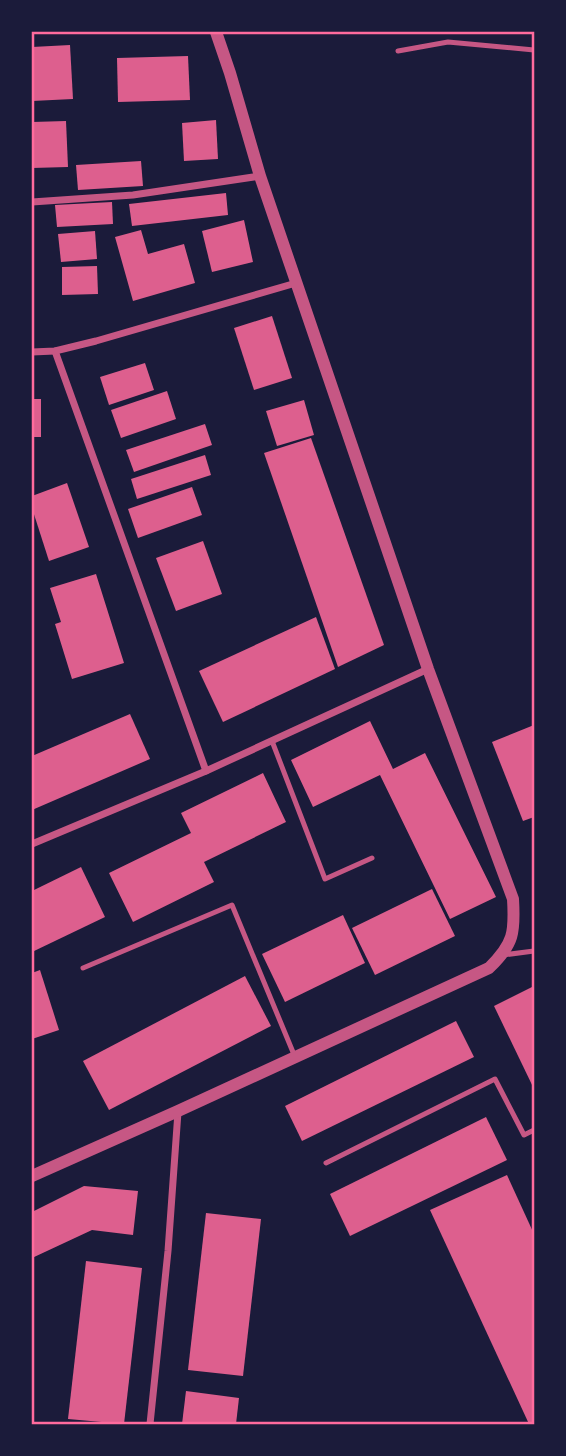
<svg xmlns="http://www.w3.org/2000/svg" width="566" height="1456" viewBox="0 0 566 1456" font-family="Inter,sans-serif">
<style>
.building{fill:#dd5f8e}
.lines{fill:none;stroke-linecap:round;stroke-linejoin:round}
.service{stroke:#c65784;stroke-width:5}
.minor{stroke:#c65784;stroke-width:7}
.tertiary{stroke:#c65784;stroke-width:12}
.neatline{fill:none;stroke:#ff6b9d;stroke-width:2.5}
</style>
<rect width="100%" height="100%" fill="#1b1b3a"/>
<g class="building">
<path d="M70,45L73,99L32,101V47Z"/>
<path d="M188,56L190,100L118,102L117,58Z"/>
<path d="M216,120L218,159L184,161L182,123Z"/>
<path d="M66,121L68,167L32,168V122Z"/>
<path d="M141,161L143,186L78,190L76,165Z"/>
<path d="M226,193L228,215L132,226L129,204Z"/>
<path d="M112,202L113,224L57,227L55,205Z"/>
<path d="M244,220L253,262L212,272L202,231Z"/>
<path d="M141,230L148,254L184,244L195,283L133,301L115,237Z"/>
<path d="M95,231L97,259L61,262L58,234Z"/>
<path d="M97,266L98,294L62,295V267Z"/>
<path d="M272,316L292,378L254,390L234,328Z"/>
<path d="M145,363L154,390L109,405L100,377Z"/>
<path d="M167,391L176,419L121,438L111,410Z"/>
<rect x="32" y="399" width="9" height="38"/>
<path d="M304,400L314,435L277,446L266,411Z"/>
<path d="M205,424L212,445L134,472L126,450Z"/>
<path d="M311,438L384,645L338,667L264,453Z"/>
<path d="M205,455L211,475L137,499L131,479Z"/>
<path d="M67,483L89,547L49,561L32,508V496Z"/>
<path d="M192,487L202,515L138,538L128,509Z"/>
<path d="M203,541L222,594L176,611L156,558Z"/>
<path d="M96,574L124,663L72,679L55,624L61,622L50,588Z"/>
<path d="M316,617L335,669L223,722L199,671Z"/>
<path d="M130,714L150,759L32,810V756Z"/>
<path d="M370,721L393,769L425,753L496,897L450,919L380,775L313,807L291,760Z"/>
<path d="M534,725V817L523,821L492,742Z"/>
<path d="M263,773L286,822L204,862L214,882L133,922L109,873L191,833L181,813Z"/>
<path d="M81,867L105,917L32,952V891Z"/>
<path d="M432,889L455,936L375,975L352,928Z"/>
<path d="M343,915L365,963L285,1002L262,954Z"/>
<path d="M40,970L59,1030L32,1039V973Z"/>
<path d="M245,976L271,1026L109,1110L83,1061Z"/>
<path d="M534,986V1089L494,1006Z"/>
<path d="M456,1021L474,1057L302,1141L285,1106Z"/>
<path d="M486,1117L507,1160L350,1236L330,1194Z"/>
<path d="M507,1175L534,1234V1424H529L430,1210Z"/>
<path d="M84,1186L138,1191L133,1235L92,1230L32,1258V1212Z"/>
<path d="M206,1213L261,1219L243,1376L188,1370Z"/>
<path d="M86,1261L142,1268L124,1424L68,1419Z"/>
<path d="M186,1391L239,1398L236,1424H182Z"/>
</g>
<g class="lines">
<g class="service">
<path d="M398,51L448,42L534,50"/>
<path d="M272,741L325,879L372,858"/>
<path d="M503,955L534,951"/>
<path d="M83,968L232,905L295,1057"/>
<path d="M326,1163L495,1079L524,1135L534,1130"/>
</g>
<g class="minor">
<path d="M32,202L133,195L260,176"/>
<path d="M55,351L206,771"/>
<path d="M32,352L55,351L96,341L296,283"/>
<path d="M32,844L206,771L428,669"/>
<path d="M150,1424L168,1251L178,1112"/>
</g>
<path class="tertiary" d="M32,1176L178,1111L489,968C514,944 515,932 513,899L428,669L260,176L230,73L216,32"/>
</g>
<rect width="566" height="1456" fill="none" stroke="#1b1b3a" stroke-width="66"/>
<rect x="33" y="33" width="500" height="1390" class="neatline"/>
</svg>
